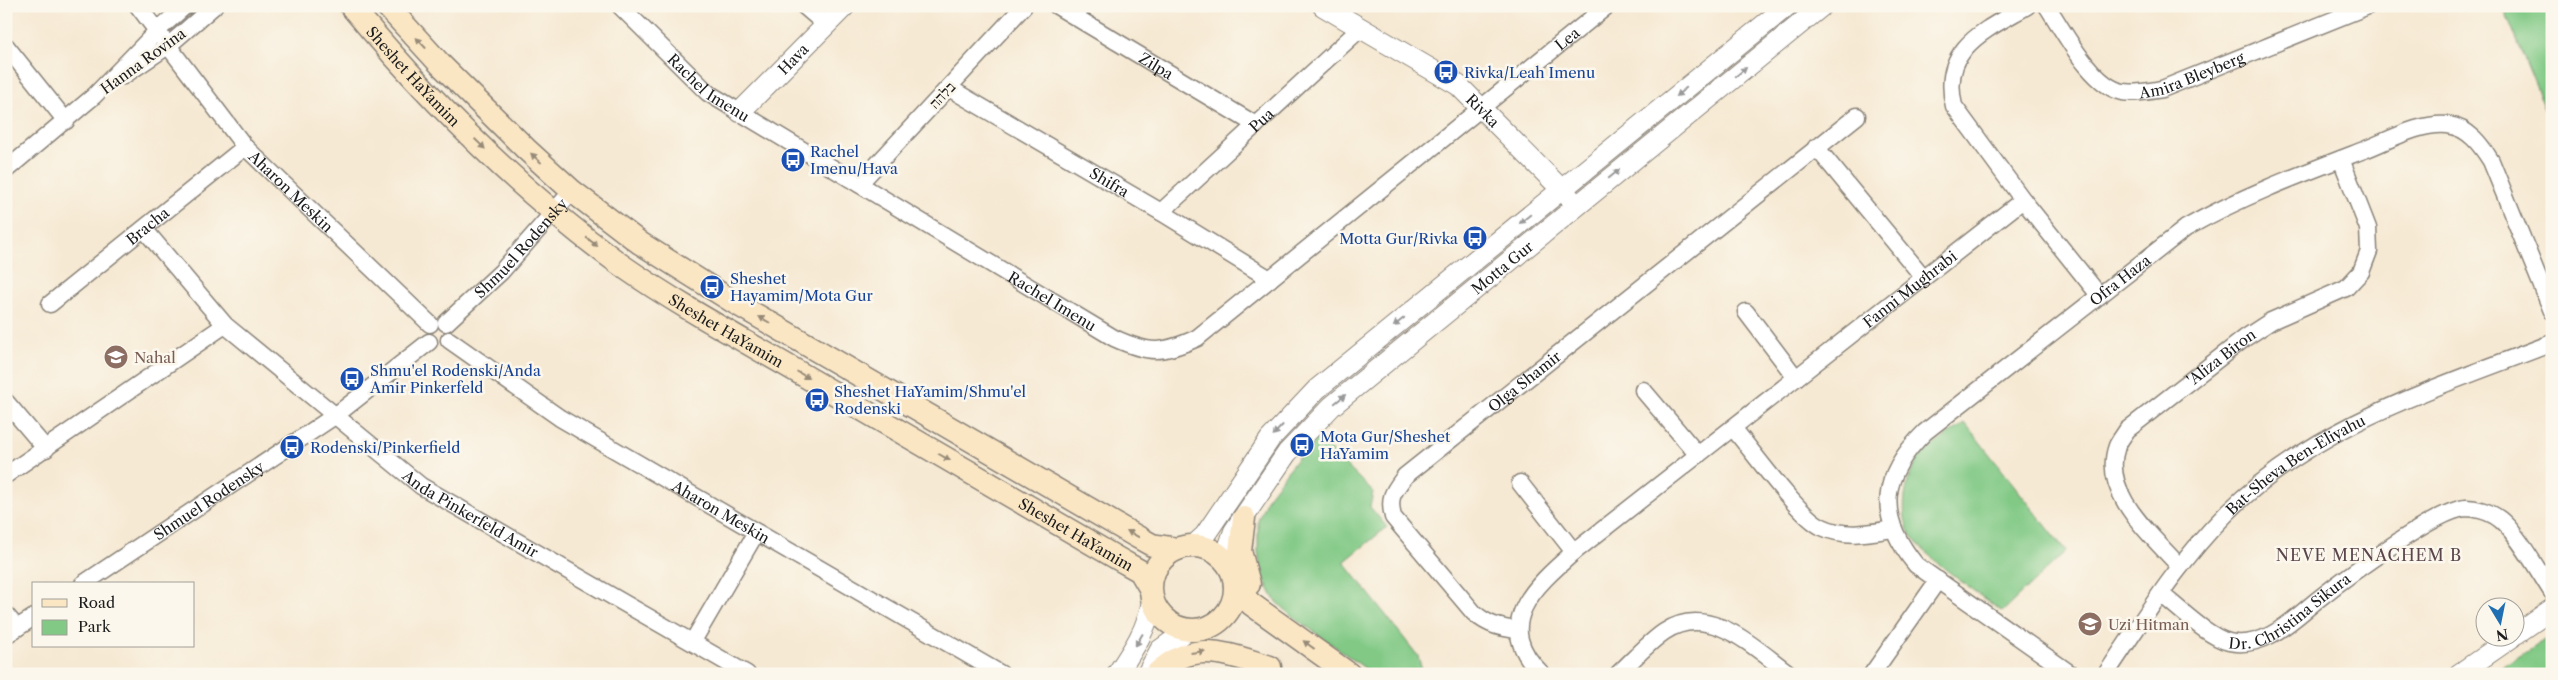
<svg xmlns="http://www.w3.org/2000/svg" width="2558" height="680" viewBox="0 0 2558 680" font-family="'Libre Caslon Text','Frank Ruhl Libre',serif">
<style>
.green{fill:#81c985;stroke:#4e7250}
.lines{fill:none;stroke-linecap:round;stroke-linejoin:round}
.minor-casing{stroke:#898278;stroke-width:19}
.tertiary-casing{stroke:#898278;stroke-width:22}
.secondary-casing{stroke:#898278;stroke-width:25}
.minor{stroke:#fff;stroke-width:16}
.tertiary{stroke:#fff;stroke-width:20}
.secondary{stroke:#fbe6c4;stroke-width:22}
.oneway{fill:#978b78}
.oneway2{fill:#999}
.labels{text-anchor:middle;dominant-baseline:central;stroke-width:5;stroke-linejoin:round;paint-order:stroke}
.street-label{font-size:15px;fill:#1c1c1c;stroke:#fbf7ec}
.transit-label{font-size:15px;fill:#164399;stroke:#fbf7ec;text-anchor:start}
.education-label{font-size:15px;fill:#785e54;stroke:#fbf7ec;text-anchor:start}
.neighbourhood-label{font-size:16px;letter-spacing:1px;fill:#5a464c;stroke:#fbf7ec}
</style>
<rect width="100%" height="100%" fill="#fbf7ec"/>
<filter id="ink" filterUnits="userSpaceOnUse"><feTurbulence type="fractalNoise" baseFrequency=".02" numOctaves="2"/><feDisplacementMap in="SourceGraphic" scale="10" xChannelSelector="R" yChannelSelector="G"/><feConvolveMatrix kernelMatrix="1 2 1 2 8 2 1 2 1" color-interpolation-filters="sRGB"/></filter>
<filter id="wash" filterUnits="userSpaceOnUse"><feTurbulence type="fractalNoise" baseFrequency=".0096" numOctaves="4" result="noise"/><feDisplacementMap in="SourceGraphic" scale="20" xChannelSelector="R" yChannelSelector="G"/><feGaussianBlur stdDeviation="1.12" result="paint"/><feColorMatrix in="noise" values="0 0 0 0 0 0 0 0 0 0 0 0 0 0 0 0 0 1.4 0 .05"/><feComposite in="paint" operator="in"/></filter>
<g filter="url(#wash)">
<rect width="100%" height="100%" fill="#f6e9d3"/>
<g class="green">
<path d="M2503,6H2552V126Z"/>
<path d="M1965,423L2066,551L2002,612C1978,593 1925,558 1910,534C1898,513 1906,472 1922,455C1934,443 1951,433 1965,423Z"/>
<path d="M1315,435L1373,492L1370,507L1387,527L1344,562L1418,656L1423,674H1373L1292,616L1274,599L1262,576L1258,552V521L1267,498Z"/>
<path d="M2552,635V674H2492Z"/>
</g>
</g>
<g filter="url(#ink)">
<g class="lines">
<defs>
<g id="minor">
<path id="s1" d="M138,6L245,147L430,324"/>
<path id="s2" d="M620,6L708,93L1114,338C1149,354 1162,354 1197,338L1607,6"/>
<path d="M804,6L826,25"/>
<path id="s3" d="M1057,6L1256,125"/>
<path d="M2027,6C1984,31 1940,48 1954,106L2023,200L2099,295"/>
<path id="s4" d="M2047,6C2063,30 2092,87 2123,92C2136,94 2149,91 2162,89L2368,6"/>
<path d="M6,46L66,121"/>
<path d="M123,76L169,45L214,6"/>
<path id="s5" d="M949,88L1161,212L1270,279"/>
<path d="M1816,147L1924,278"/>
<path d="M6,170L94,96L158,30L185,6"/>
<path d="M859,184L1024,6"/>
<path id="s6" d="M1161,212L1361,28"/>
<path id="s7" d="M144,229L225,325L421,486L747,674"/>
<path id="s8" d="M50,304L245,147"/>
<path d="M1746,312L1796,378"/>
<path id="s9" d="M446,323L501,272L572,191"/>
<path id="s10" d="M449,340L560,418L1001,674"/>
<path d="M1643,390L1698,455"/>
<path d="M6,402L46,449"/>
<path d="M1733,428C1751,449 1800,518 1822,527C1845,538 1869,533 1893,529"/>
<path d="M6,475L225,325"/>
<path d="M1520,483L1574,552"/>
<path id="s11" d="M2180,567C2152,535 2100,493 2117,446C2119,441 2124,435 2127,430L2245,338L2271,321L2346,288L2361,272L2369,251L2368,228L2341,159"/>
<path id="s12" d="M83,584L336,415L429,342"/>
<path id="s13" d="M2161,594C2179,608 2208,637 2229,642C2266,650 2295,617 2321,597C2346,577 2438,509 2466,508C2476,508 2490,512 2498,518C2515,529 2540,574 2552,592"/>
<path d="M6,615L17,628"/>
<path id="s14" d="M1518,630C1500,628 1488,625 1474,613L1393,517C1388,497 1393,492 1405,476L1857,116"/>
<path d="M6,635L34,617"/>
<path d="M693,641L756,533"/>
<path id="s15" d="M1542,674C1491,625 1534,587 1574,552L2023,200"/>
<path d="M1618,674C1633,660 1648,643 1664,632C1709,601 1755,649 1790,674"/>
<path d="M1872,674L1938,580"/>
<path id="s16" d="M2071,674L1916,565C1875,515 1881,475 1925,432L2186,228C2242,196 2304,173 2364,150C2390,140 2420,122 2448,125C2469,128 2481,145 2491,161L2552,311"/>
<path id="s17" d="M2106,674C2143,619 2179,561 2226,514C2315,424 2437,388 2552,343"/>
</g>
<g id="tertiary">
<path id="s18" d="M1323,6L1458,85L1570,198"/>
<path id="s19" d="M740,112L845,6"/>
<path d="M1193,546L1205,535L1270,439L1317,389L1787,6"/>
<path id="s20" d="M1228,565L1227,552L1234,531L1287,453L1332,406L1822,6"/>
<path d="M2516,634L2552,609"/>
<path d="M1117,674C1133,650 1147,630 1152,601"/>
<path d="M1147,674L1160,650L1188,630"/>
<path d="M2459,674L2511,638"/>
</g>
<g id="secondary">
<path id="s21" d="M351,6C430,101 521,192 621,265C681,307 747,342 810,379C914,440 1018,500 1122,561L1140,571L1150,588"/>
<path d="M387,6L441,65L526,149L572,191L640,243L732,301L1134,535L1152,545L1178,549"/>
<path d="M1244,518L1240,551L1249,584"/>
<circle cx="1193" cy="588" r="42"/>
<path d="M1235,586L1251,604L1349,674"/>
<path d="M1156,674C1194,638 1226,654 1270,667"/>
</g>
</defs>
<use href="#minor" class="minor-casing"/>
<use href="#tertiary" class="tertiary-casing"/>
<use href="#secondary" class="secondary-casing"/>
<use href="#minor" class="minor"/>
<use href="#tertiary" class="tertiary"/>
<use href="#secondary" class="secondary"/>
</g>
<defs><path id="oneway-solid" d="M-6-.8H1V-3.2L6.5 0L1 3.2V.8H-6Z" transform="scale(1.25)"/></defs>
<g class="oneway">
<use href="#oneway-solid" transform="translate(421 43) rotate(-133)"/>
<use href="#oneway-solid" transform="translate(480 144) rotate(44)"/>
<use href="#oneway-solid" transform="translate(536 158) rotate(-138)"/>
<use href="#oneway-solid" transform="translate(592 242) rotate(38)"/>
<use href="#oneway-solid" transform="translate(765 320) rotate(-150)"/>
<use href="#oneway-solid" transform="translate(803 375) rotate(30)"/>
<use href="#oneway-solid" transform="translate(944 457) rotate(30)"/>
<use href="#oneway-solid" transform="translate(1133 534) rotate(-151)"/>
<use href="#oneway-solid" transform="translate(1309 645) rotate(-144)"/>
<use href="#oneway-solid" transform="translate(1198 652) rotate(-7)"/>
</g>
<g class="oneway2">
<use href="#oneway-solid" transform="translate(1741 72) rotate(-39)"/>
<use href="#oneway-solid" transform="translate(1681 92) rotate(141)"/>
<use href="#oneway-solid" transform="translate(1614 174) rotate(-39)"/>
<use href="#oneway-solid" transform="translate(1525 219) rotate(141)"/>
<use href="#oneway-solid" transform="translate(1399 322) rotate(141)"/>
<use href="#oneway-solid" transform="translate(1340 399) rotate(-39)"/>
<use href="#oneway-solid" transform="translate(1278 430) rotate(133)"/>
<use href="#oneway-solid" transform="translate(1139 640) rotate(121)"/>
</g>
</g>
<defs>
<symbol id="bus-disc" viewBox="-11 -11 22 22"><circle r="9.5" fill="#1a4fb4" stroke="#fbf7ec"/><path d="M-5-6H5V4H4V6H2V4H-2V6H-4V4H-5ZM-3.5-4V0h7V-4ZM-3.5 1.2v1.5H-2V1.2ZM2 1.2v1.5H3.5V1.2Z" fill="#fff"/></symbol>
<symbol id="school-disc" viewBox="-11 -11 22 22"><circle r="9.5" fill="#8d6e63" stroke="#fbf7ec"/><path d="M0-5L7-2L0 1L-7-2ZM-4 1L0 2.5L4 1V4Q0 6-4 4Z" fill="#fff"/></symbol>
</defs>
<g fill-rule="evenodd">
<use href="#bus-disc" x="1432" y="58" width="28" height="28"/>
<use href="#bus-disc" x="779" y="146" width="28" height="28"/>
<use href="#bus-disc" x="1461" y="224" width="28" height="28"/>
<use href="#bus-disc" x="698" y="273" width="28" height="28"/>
<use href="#school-disc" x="102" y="343" width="28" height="28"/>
<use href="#bus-disc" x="338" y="365" width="28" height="28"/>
<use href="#bus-disc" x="803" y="386" width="28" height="28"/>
<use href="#bus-disc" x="1288" y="431" width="28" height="28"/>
<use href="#bus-disc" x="278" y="433" width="28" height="28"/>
<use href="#school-disc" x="2076" y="610" width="28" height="28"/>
</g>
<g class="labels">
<g class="street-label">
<text stroke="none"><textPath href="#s2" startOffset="1161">Lea</textPath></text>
<text stroke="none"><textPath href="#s19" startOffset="75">Hava</textPath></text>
<text transform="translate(143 61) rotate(-36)">Hanna Rovina</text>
<text stroke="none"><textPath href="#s3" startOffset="116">Zilpa</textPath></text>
<text stroke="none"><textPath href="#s4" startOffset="189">Amira Bleyberg</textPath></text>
<text stroke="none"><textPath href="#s21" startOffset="94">Sheshet HaYamim</textPath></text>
<text stroke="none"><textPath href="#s2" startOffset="121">Rachel Imenu</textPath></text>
<text transform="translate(942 95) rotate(-47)">בלהה</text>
<text stroke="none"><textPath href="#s18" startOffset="192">Rivka</textPath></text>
<text stroke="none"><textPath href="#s6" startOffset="136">Pua</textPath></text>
<text stroke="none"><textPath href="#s5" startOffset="186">Shifra</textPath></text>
<text stroke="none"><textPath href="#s1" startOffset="241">Aharon Meskin</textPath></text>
<text stroke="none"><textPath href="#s8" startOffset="125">Bracha</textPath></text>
<text stroke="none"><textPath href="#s9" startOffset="106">Shmuel Rodensky</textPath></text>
<text stroke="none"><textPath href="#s20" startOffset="414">Motta Gur</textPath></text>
<text stroke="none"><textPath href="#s16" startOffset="588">Ofra Haza</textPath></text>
<text stroke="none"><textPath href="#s15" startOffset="576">Fanni Mughrabi</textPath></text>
<text stroke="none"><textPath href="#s2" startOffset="526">Rachel Imenu</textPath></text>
<text stroke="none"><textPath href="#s21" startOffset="499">Sheshet HaYamim</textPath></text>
<text stroke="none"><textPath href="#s11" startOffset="282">'Aliza Biron</textPath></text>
<text stroke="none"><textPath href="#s14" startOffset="371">Olga Shamir</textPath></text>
<text stroke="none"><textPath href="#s17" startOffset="286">Bat-Sheva Ben-Eliyahu</textPath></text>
<text stroke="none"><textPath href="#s12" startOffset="151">Shmuel Rodensky</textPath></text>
<text stroke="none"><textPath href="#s7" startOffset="436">Anda Pinkerfeld Amir</textPath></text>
<text stroke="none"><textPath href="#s10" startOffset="322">Aharon Meskin</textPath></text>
<text stroke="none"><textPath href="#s21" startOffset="904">Sheshet HaYamim</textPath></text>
<text stroke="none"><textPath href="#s13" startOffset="154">Dr. Christina Sikura</textPath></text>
</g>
<g class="transit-label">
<text x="1464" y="72">Rivka/Leah Imenu</text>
<text x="810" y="151">Rachel<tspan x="810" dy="17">Imenu/Hava</tspan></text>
<text x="1458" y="238" text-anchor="end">Motta Gur/Rivka</text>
<text x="730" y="278">Sheshet<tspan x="730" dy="17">Hayamim/Mota Gur</tspan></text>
<text x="370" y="370">Shmu'el Rodenski/Anda<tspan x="370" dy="17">Amir Pinkerfeld</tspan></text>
<text x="834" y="391">Sheshet HaYamim/Shmu'el<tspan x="834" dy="17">Rodenski</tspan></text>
<text x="1320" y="436">Mota Gur/Sheshet<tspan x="1320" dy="17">HaYamim</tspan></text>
<text x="310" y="447">Rodenski/Pinkerfield</text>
</g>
<g class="education-label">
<text x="134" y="357">Nahal</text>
<text x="2108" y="624">Uzi Hitman</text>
</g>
<g class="neighbourhood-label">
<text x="2369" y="555">NEVE MENACHEM B</text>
</g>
</g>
<rect width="2558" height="680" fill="none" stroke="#fbf7ec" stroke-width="25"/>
<rect x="32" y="582" width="162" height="65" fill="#fbf7ec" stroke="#a29f99"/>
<rect x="42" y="599" width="25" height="8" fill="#fbe6c4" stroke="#a29f99"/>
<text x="78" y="608" font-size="15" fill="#1c1c1c">Road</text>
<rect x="42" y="620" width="25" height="15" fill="#81c985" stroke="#a29f99"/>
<text x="78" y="632" font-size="15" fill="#1c1c1c">Park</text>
<g transform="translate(2500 622) rotate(170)"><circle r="24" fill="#fbf7ec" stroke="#a29f99"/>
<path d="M0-4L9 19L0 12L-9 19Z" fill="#1f6fb2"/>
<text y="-8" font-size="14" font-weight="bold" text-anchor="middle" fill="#1c1c1c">N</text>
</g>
</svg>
